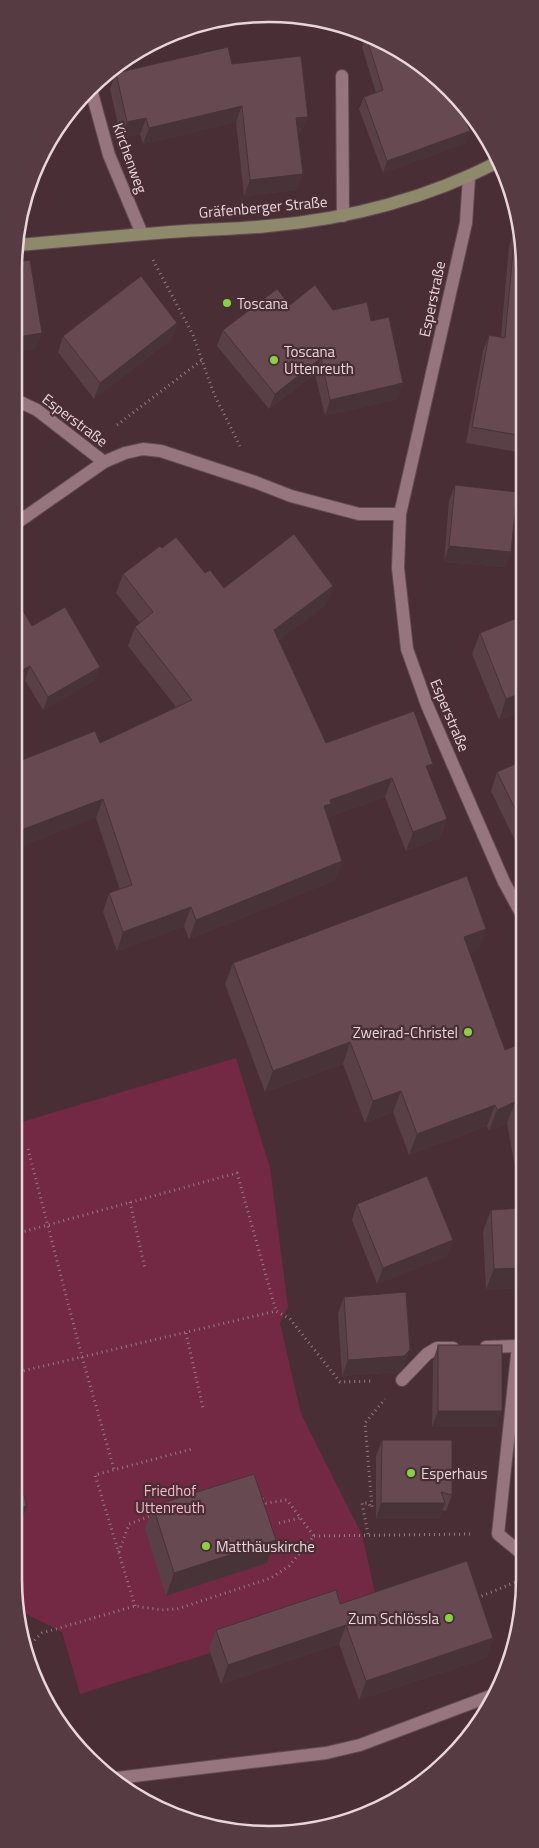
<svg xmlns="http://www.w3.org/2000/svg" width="539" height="1848" viewBox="0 0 539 1848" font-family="'Titillium Web',sans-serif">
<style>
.green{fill:#732943}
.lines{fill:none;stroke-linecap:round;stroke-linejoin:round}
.lane-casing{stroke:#634c53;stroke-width:14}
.street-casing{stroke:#634c53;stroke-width:14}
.secondary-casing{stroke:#634c53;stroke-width:14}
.path{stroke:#937b82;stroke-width:3;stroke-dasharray:1 4;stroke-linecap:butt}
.lane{stroke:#96757e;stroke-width:12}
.street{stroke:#96757e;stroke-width:12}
.secondary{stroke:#8f896c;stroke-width:12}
.wall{fill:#593f46}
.shaded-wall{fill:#483339}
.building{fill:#674951;stroke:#483339}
.poi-dot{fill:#8cce45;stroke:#4a2e36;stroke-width:2}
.labels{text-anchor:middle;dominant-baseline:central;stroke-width:4.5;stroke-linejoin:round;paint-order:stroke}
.street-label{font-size:15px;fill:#e9d6db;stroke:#4a2e36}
.poi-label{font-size:15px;fill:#e9d6db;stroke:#4a2e36;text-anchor:start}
.park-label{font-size:15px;fill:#fcb6c9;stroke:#4a2e36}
.rim{fill:none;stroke:#e9d6db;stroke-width:2.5}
</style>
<rect width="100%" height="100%" fill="#4a2e36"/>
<path class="green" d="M236,1058L270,1168L288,1307L280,1323L301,1414L362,1535L376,1597L209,1650L210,1653L80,1694L62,1632L20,1611L14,1578L15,1124Z"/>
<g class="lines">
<defs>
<g id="lane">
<path d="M342,76L343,216"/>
<path d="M518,1346L498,1534L521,1553"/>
<path d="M486,1347L521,1346"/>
<path d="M402,1380L427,1354L437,1348H453"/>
<path d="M117,1778L326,1753L360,1745L493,1695"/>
</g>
<g id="street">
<path d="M92,93L109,155L142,234"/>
<path d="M469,177L466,223L400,514L398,568L407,649L427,705L504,882L522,915"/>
<path d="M18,401L37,410L104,462"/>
<path d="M18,522L104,462L125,453L143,449L161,451L255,482L291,496L359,514H400"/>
</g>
<path id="secondary" d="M19,245C74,240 129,235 185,231C213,229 241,229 268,226C349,219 428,198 500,161"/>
</defs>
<use href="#lane" class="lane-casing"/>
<use href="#street" class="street-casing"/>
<use href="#secondary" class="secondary-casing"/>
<g class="path">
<path d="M153,260L193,335L214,394L240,446"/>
<path d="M117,425L202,360"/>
<path d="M28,1149L82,1357L114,1469"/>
<path d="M130,1202L145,1269"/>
<path d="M15,1234L237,1173L276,1311"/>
<path d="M186,1333L203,1408"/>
<path d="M14,1373L276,1311L290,1319L340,1382L374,1381"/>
<path d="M279,1523L300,1518"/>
<path d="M368,1534L362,1503H369L370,1507H372L365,1423L385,1399"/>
<path d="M314,1536L470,1534"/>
<path d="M119,1552L129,1524L153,1515"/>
<path d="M477,1598L518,1581"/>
<path d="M135,1606L95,1475L192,1449"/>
<path d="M27,1647L42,1633L135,1606L162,1610L177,1609L271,1578L289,1566L314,1536L287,1500L266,1503L261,1498"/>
</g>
<use href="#lane" class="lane"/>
<use href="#street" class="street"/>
<use href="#secondary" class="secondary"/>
</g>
<g class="wall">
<path d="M366,36L397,48L466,143L383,173L359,109L364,97L376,93L362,47Z"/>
<path d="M232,64L302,133H298L297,190L244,196L236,122L143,144L140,134L121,138L110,89L116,73Z"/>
<path d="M515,230L523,236V453L466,443L483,351L489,335L501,337L509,246Z"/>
<path d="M290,305L333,310L371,321L403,383L397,399L325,416L315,374L269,409L217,346L223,330Z"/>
<path d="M177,323L171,339L94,399L58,352L63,336Z"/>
<path d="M455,485L511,552L505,567L444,562L449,501Z"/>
<path d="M162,548L205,573L224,588L333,586L326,605L279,640L326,743L433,764L429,774L447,819L440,838L406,851L385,797L328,817L342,861L335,880L189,939L184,926L117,951L103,912L109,893L120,890L96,818L100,743L176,707L128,646L135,627L140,623L116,593L123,574Z"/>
<path d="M522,616V711L499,720L472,654L480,633Z"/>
<path d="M32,626L95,680L43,710L25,680Z"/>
<path d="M522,761V855L491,791L497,772Z"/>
<path d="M479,950L470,953L505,1050L522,1043L521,1200L507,1123L489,1131L487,1126L409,1155L393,1112L365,1123L343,1064L265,1092L225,984L233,963Z"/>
<path d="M357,1204L453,1240L447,1256L377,1284L352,1220Z"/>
<path d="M521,1208L486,1290L483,1231L491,1210Z"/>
<path d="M344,1297L404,1366L398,1372L342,1376L338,1313Z"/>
<path d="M438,1345L496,1427H432L433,1361Z"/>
<path d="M382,1440L452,1495L446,1511L442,1510L439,1519H376V1456Z"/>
<path d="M153,1506L276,1540L267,1563L166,1596L145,1529Z"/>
<path d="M340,1604L493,1638L486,1658L359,1700L339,1644L221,1684L209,1649L216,1630Z"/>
</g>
<g class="shaded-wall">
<path d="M242,106L236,122L143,144L149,128Z"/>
<path d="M308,117L302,133L291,134L296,118Z"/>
<path d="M146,118L140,134L121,138L127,122Z"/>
<path d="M470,131L466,143L383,173L387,161Z"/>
<path d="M303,174L297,190L244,196L250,180Z"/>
<path d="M177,323L171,339L94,399L100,383Z"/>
<path d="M42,333L36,349L18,352V337Z"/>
<path d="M321,358L315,374L269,409L275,394Z"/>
<path d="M403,383L397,399L325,416L330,400Z"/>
<path d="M449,546L511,552L505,567L444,562Z"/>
<path d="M333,586L326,605L267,649L274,630Z"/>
<path d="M30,666L25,680L17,684V673Z"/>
<path d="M100,667L95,680L43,710L48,697Z"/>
<path d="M522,693V711L499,720L506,699Z"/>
<path d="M433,764L426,783V766Z"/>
<path d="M392,778L385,797L326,818L324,806L330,800Z"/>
<path d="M103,799L96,818L16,849V832Z"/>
<path d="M447,819L440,838L406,851L413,832Z"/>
<path d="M342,861L335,880L189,939L196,920Z"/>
<path d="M191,907L184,926L117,951L123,932Z"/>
<path d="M486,929L479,950L456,958L464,937Z"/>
<path d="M350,1042L343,1064L265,1092L273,1071Z"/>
<path d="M401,1091L393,1112L365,1123L373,1101Z"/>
<path d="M515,1102L507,1123L489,1131L497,1110Z"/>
<path d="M495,1105L487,1126L409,1155L417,1134Z"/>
<path d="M453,1240L447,1256L377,1284L383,1268Z"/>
<path d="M521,1268V1289L486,1290L494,1269Z"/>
<path d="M410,1350L404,1366L398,1372L342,1376L348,1360Z"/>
<path d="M438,1411H502L496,1427H432Z"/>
<path d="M381,1503H445L439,1519H376Z"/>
<path d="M27,1506L19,1527L14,1528V1510Z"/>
<path d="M276,1540L267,1563L166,1596L174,1573Z"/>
<path d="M346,1625L339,1644L221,1684L228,1665Z"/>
<path d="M493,1638L486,1658L359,1700L366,1681Z"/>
</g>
<g class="building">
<path d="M366,36L397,48L458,98L470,131L387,161L364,97L383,90Z"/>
<path d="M228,47L232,64L301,56L308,117L296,118L303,174L250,180L242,106L149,128L146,118L127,122L116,73Z"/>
<path d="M515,230H521L523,236V436L472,427L489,335L505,338Z"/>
<path d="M30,260L42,333L18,337V262Z"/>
<path d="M141,276L177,323L100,383L63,336Z"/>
<path d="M315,285L333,310L367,302L371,321L389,317L403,383L330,400L321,358L275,394L223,330L277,289L290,305Z"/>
<path d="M455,485L517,492L511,552L449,546Z"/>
<path d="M294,534L333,586L274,630L326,743L414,711L433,764L426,766L447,819L413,832L392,778L330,800L331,804L324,806L342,861L196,920L191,907L123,932L109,893L132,885L103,799L16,832L17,762L95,731L100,743L192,700L135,627L153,612L123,574L160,546L162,548L176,537L205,573L210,570L224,588Z"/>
<path d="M17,601L32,626L65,607L100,667L48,697L30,666L17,673Z"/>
<path d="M522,616V693L506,699L480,633Z"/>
<path d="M522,761V823L497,772Z"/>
<path d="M467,876L486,929L464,937L505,1050L522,1043L521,1138L515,1102L497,1110L495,1105L417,1134L401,1091L373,1101L350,1042L273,1071L233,963Z"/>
<path d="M427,1176L453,1240L383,1268L357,1204Z"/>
<path d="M521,1208V1268L494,1269L491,1210Z"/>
<path d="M406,1292L410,1350L404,1356L348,1360L344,1297Z"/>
<rect x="438" y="1345" width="64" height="66"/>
<path d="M382,1440H452V1495L441,1492L445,1503H381Z"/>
<path d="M14,1462L27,1506L14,1510Z"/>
<path d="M254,1474L276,1540L174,1573L153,1506Z"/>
<path d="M467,1561L493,1638L366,1681L346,1625L228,1665L216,1630L336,1590L340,1604Z"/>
<path d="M362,1806L365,1811L336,1825L325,1827Z"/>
</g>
<g class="poi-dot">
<circle cx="227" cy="303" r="5"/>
<circle cx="274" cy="360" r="5"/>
<circle cx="468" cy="1032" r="5"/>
<circle cx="411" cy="1473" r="5"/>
<circle cx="206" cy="1546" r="5"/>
<circle cx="449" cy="1618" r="5"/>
</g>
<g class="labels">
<g class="street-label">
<text transform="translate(130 158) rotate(70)">Kirchenweg</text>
<text transform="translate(263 207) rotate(-5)">Gräfenberger Straße</text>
<text transform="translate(432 299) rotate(-78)">Esperstraße</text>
<text transform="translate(75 420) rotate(37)">Esperstraße</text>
<text transform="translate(450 715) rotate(67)">Esperstraße</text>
</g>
<g class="poi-label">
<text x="237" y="303">Toscana</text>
<text x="284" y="351">Toscana<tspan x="284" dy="17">Uttenreuth</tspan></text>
<text x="458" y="1032" text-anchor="end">Zweirad-Christel</text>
<text x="421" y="1473">Esperhaus</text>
<text x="216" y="1546">Matthäuskirche</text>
<text x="439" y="1618" text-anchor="end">Zum Schlössla</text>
</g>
<g class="park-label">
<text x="170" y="1490">Friedhof<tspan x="170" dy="17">Uttenreuth</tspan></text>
</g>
</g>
<path d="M0 0H539V1848H0ZM269 22H269A247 247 0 0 1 516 269V1579A247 247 0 0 1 269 1826H269A247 247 0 0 1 22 1579V269A247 247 0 0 1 269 22Z" fill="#573b43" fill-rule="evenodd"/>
<path class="rim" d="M269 22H269A247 247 0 0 1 516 269V1579A247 247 0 0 1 269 1826H269A247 247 0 0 1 22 1579V269A247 247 0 0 1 269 22Z"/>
</svg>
